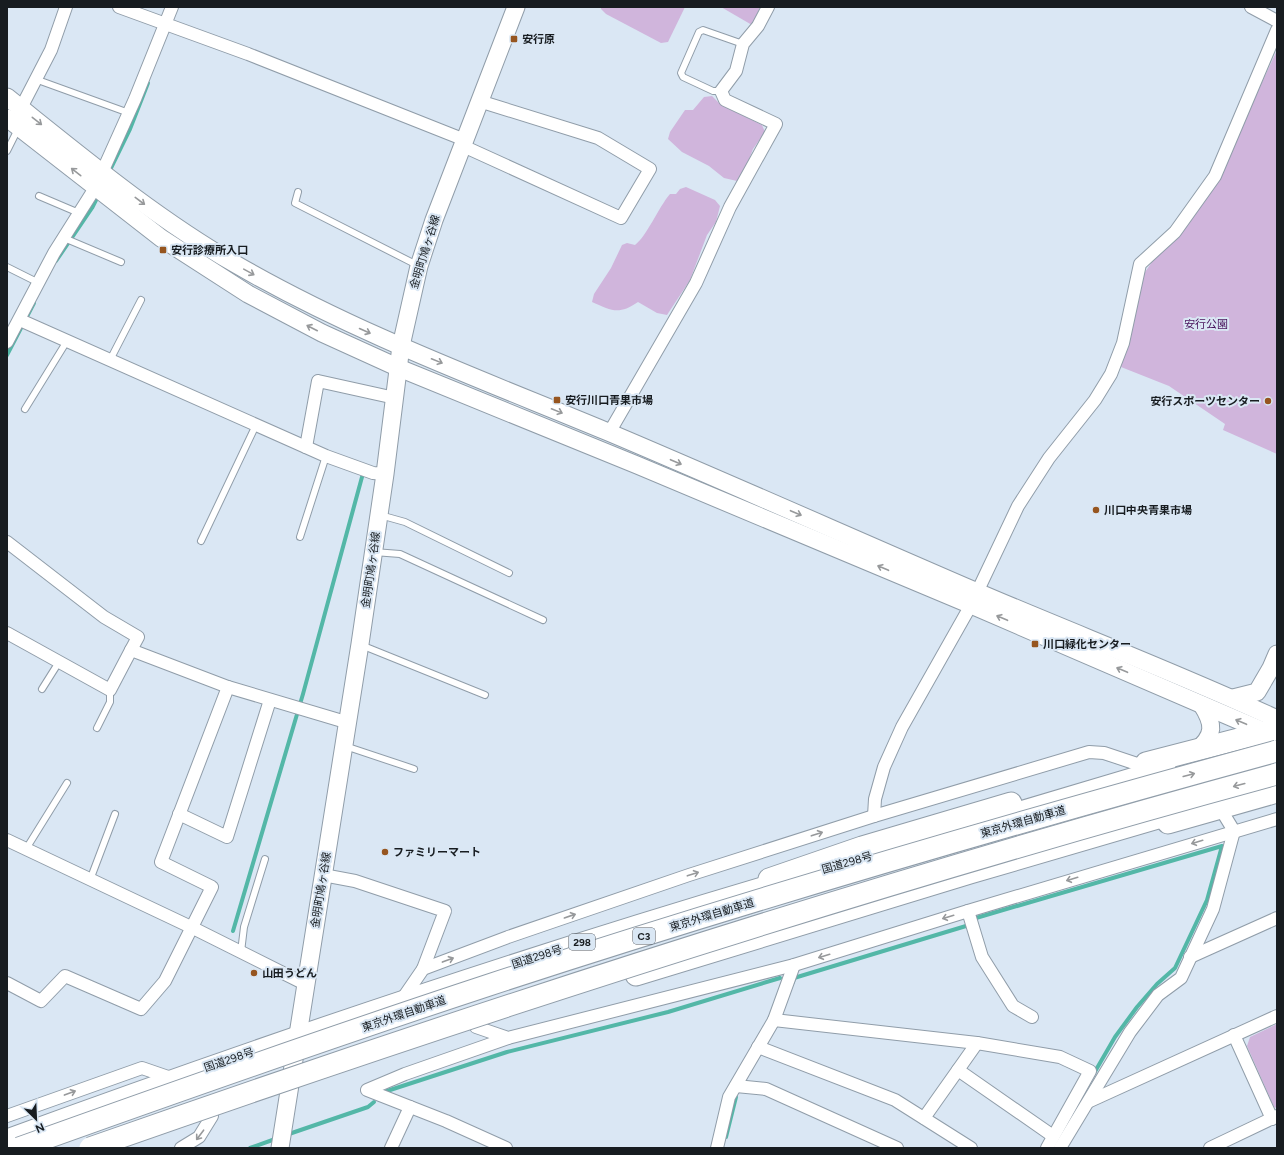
<svg xmlns="http://www.w3.org/2000/svg" width="1284" height="1155" viewBox="0 0 1284 1155" font-family="Figtree,'Noto Sans JP',sans-serif">
<style>
.green{fill:#d0b5dc}
.lines{fill:none;stroke-linecap:round;stroke-linejoin:round}
.stream{stroke:#53b7a7;stroke-width:4}
.highway-tunnel{stroke:#b3beca;stroke-width:21;stroke-dasharray:21 10;stroke-linecap:butt}
.lane-casing{stroke:#909da9;stroke-width:8}
.street-casing{stroke:#909da9;stroke-width:14}
.secondary-casing{stroke:#909da9;stroke-width:19}
.highway-casing{stroke:#909da9;stroke-width:23}
.lane{stroke:#fff;stroke-width:6}
.street{stroke:#fff;stroke-width:12}
.secondary{stroke:#fff;stroke-width:17}
.highway{stroke:#fff;stroke-width:21}
.highway-bridge-casing{stroke:#909da9;stroke-width:23;stroke-linecap:butt}
.highway-bridge{stroke:#fff;stroke-width:21}
.oneway{stroke:#97999b}
.poi-dot{fill:#96551f;stroke:#dae7f4;stroke-width:1.5}
.labels{text-anchor:middle;dominant-baseline:central;stroke-width:4;stroke-linejoin:round;paint-order:stroke}
.shield{fill:#dae7f4;stroke:#525960;stroke-width:1}
.shield-label{font-size:10px;font-weight:bold;fill:#171c20}
.poi-label{font-size:11px;font-weight:bold;fill:#171c20;stroke:#dae7f4;text-anchor:start}
.street-label{font-size:11px;fill:#171c20;stroke:#dae7f4}
.park-label{font-size:11px;fill:#47105a;stroke:#dae7f4}
</style>
<rect width="100%" height="100%" fill="#dae7f4"/>
<g class="green">
<path d="M601,7H685L668,42L661,43L606,14L601,9Z"/>
<path d="M721,7H760L752,25Z"/>
<path d="M1277,50V454L1223,430L1225,424L1169,386L1121,367L1143,275L1154,259L1188,225L1214,187Z"/>
<path d="M712,96L720,104L762,125L765,132L753,149L743,175L737,181L724,178L709,166L682,152L668,139L670,132L685,110H693L704,97Z"/>
<path d="M686,187L715,200L720,206L716,222L707,235L690,280L667,315L657,313L638,302C619,315 612,311 592,302L594,294L611,268L622,245L627,243L635,245C647,236 658,208 670,194H676L680,189Z"/>
<path d="M1277,1024V1108L1274,1107L1247,1046L1250,1037Z"/>
</g>
<g class="lines">
<g class="stream">
<path d="M109,172L130,129L148,83"/>
<path d="M56,261L92,208L99,194"/>
<path d="M7,355L34,303"/>
<path d="M976,918L1222,846L1207,900L1175,968L1157,984L1137,1007L1115,1037L1093,1075"/>
<path d="M233,931L303,694L362,477"/>
<path d="M793,982L794,978L966,926"/>
<path d="M387,1091L507,1052L668,1012L780,978"/>
<path d="M286,1135L368,1107L374,1102"/>
<path d="M726,1137L736,1097"/>
<path d="M250,1148L278,1138"/>
</g>
<path class="highway-tunnel" d="M1165,769L1217,755"/>
<defs>
<g id="lane">
<path d="M35,79L129,113"/>
<path d="M721,91H713L683,77L681,73L699,32L703,30L743,44"/>
<path d="M7,151L18,129"/>
<path d="M298,192L295,203L417,265"/>
<path d="M39,196L79,213"/>
<path d="M64,238L121,262"/>
<path d="M7,267L39,283"/>
<path d="M110,360L141,300"/>
<path d="M25,409L67,341"/>
<path d="M380,515L405,522L509,573"/>
<path d="M300,537L326,456"/>
<path d="M201,541L256,425"/>
<path d="M374,552L400,554L543,620"/>
<path d="M361,645L485,695"/>
<path d="M42,689L59,662"/>
<path d="M97,728L110,702V690"/>
<path d="M345,746L414,769"/>
<path d="M26,849L67,783"/>
<path d="M90,880L115,814"/>
<path d="M241,952L244,927L265,859"/>
</g>
<g id="street">
<path d="M119,7L248,54L465,140"/>
<path d="M1251,7L1277,21"/>
<path d="M21,108L51,50L66,7"/>
<path d="M463,146L621,218L650,169L598,138L479,101"/>
<path d="M20,320L326,456L373,473L385,474"/>
<path d="M7,342L54,253L95,188L135,99L172,7"/>
<path d="M609,433L696,283L730,207L776,124L725,100L721,91L736,71L743,44L758,26L768,7"/>
<path d="M306,447L318,381L395,398"/>
<path d="M7,542L104,617L138,637L131,650"/>
<path d="M7,633L110,690L131,650L228,687L349,723"/>
<path d="M179,814L227,837L270,700"/>
<path d="M874,816L875,799L884,767L902,727L971,605L1018,506L1049,458L1095,400L1111,374L1123,343L1140,264L1175,232L1215,176L1277,30"/>
<path d="M7,840L193,928L307,985"/>
<path d="M323,875L355,881L445,911L423,969"/>
<path d="M968,911L982,957L1013,1006L1032,1017"/>
<path d="M1190,957L1277,918"/>
<path d="M7,983L41,1001L65,976L141,1009L165,981L212,887L161,862L228,687"/>
<path d="M401,1001L423,969L508,937L689,875L874,816L1089,752L1104,753L1140,765"/>
<path d="M774,1020L977,1043L1060,1057L1090,1071L1047,1148"/>
<path d="M476,1027L508,1038L794,965L968,911L1277,819"/>
<path d="M1234,1035L1272,1119"/>
<path d="M758,1047L895,1100L971,1148"/>
<path d="M958,1070L1053,1136"/>
<path d="M736,1086L766,1089L897,1148"/>
<path d="M1090,1101L1277,1016"/>
<path d="M7,1116L142,1068L174,1079"/>
<path d="M924,1118L977,1043"/>
<path d="M181,1148L199,1137L212,1116"/>
<path d="M391,1148L410,1107"/>
<path d="M506,1148L446,1121L367,1090L405,1074L508,1038"/>
<path d="M717,1148L729,1097L774,1020L794,965"/>
<path d="M1060,1148L1130,1032L1158,995L1181,978L1213,909L1234,831L1220,808"/>
<path d="M1210,1148L1277,1116"/>
</g>
<g id="secondary">
<path d="M7,97C81,156 155,218 237,265C355,333 483,380 608,432C731,484 852,538 975,591C1075,634 1178,673 1277,719"/>
<path d="M7,118L161,238L248,294L322,333L399,368L637,465L971,605L1270,734"/>
<path d="M1233,698L1257,692L1271,668L1277,654"/>
<path d="M1197,750C1215,735 1214,724 1202,705"/>
<path d="M280,1148L360,644L385,474L401,346L419,266L434,220L516,7"/>
</g>
<g id="highway">
<path d="M1146,763L1277,729"/>
<path d="M997,819L1165,769"/>
<path d="M1168,823L1277,792"/>
<path d="M769,879L862,847L1011,803"/>
<path d="M636,975L970,873L1182,811"/>
<path d="M7,1140C264,1046 524,958 786,881"/>
</g>
</defs>
<use href="#lane" class="lane-casing"/>
<use href="#street" class="street-casing"/>
<use href="#secondary" class="secondary-casing"/>
<use href="#highway" class="highway-casing"/>
<use href="#lane" class="lane"/>
<use href="#street" class="street"/>
<use href="#secondary" class="secondary"/>
<use href="#highway" class="highway"/>
<defs>
<g id="highway-bridge">
<path d="M19,1148C175,1092 331,1037 489,985C749,900 1013,823 1277,751"/>
<path d="M90,1148C482,1010 876,883 1277,774"/>
</g>
</defs>
<use href="#highway-bridge" class="highway-bridge-casing"/>
<use href="#highway-bridge" class="highway-bridge"/>
</g>
<defs><path id="oneway-shaft" d="M-6 0H5M1.5-3L5.5 0L1.5 3" fill="none" stroke-width="1.6" stroke-linecap="round" stroke-linejoin="round"/></defs>
<g class="oneway">
<use href="#oneway-shaft" transform="translate(37 121) rotate(38)"/>
<use href="#oneway-shaft" transform="translate(76 172) rotate(-142)"/>
<use href="#oneway-shaft" transform="translate(140 201) rotate(37)"/>
<use href="#oneway-shaft" transform="translate(249 272) rotate(29)"/>
<use href="#oneway-shaft" transform="translate(312 328) rotate(-153)"/>
<use href="#oneway-shaft" transform="translate(365 331) rotate(24)"/>
<use href="#oneway-shaft" transform="translate(437 361) rotate(22)"/>
<use href="#oneway-shaft" transform="translate(557 411) rotate(22)"/>
<use href="#oneway-shaft" transform="translate(676 462) rotate(23)"/>
<use href="#oneway-shaft" transform="translate(796 513) rotate(23)"/>
<use href="#oneway-shaft" transform="translate(883 568) rotate(-157)"/>
<use href="#oneway-shaft" transform="translate(1002 618) rotate(-157)"/>
<use href="#oneway-shaft" transform="translate(1122 670) rotate(-157)"/>
<use href="#oneway-shaft" transform="translate(1241 722) rotate(-157)"/>
<use href="#oneway-shaft" transform="translate(1189 775) rotate(-15)"/>
<use href="#oneway-shaft" transform="translate(1239 785) rotate(165)"/>
<use href="#oneway-shaft" transform="translate(817 834) rotate(-18)"/>
<use href="#oneway-shaft" transform="translate(1197 842) rotate(163)"/>
<use href="#oneway-shaft" transform="translate(693 874) rotate(-18)"/>
<use href="#oneway-shaft" transform="translate(1072 879) rotate(163)"/>
<use href="#oneway-shaft" transform="translate(570 916) rotate(-19)"/>
<use href="#oneway-shaft" transform="translate(948 917) rotate(163)"/>
<use href="#oneway-shaft" transform="translate(824 956) rotate(163)"/>
<use href="#oneway-shaft" transform="translate(448 960) rotate(-20)"/>
<use href="#oneway-shaft" transform="translate(70 1093) rotate(-20)"/>
<use href="#oneway-shaft" transform="translate(200 1135) rotate(127)"/>
</g>
<g class="poi-dot">
<rect x="510" y="35" width="8" height="8" rx="2"/>
<rect x="159" y="246" width="8" height="8" rx="2"/>
<rect x="553" y="396" width="8" height="8" rx="2"/>
<circle cx="1268" cy="401" r="4"/>
<circle cx="1096" cy="510" r="4"/>
<rect x="1031" y="640" width="8" height="8" rx="2"/>
<circle cx="385" cy="852" r="4"/>
<circle cx="254" cy="973" r="4"/>
</g>
<g class="labels">
<g class="shield">
<rect x="633" y="928" width="22" height="16" rx="3"/>
<rect x="569" y="934" width="26" height="16" rx="3"/>
</g>
<g class="shield-label">
<text x="644" y="936">C3</text>
<text x="582" y="942">298</text>
</g>
<g class="poi-label">
<text x="522" y="39">安行原</text>
<text x="171" y="250">安行診療所入口</text>
<text x="565" y="400">安行川口青果市場</text>
<text x="1260" y="401" text-anchor="end">安行スポーツセンター</text>
<text x="1104" y="510">川口中央青果市場</text>
<text x="1043" y="644">川口緑化センター</text>
<text x="393" y="852">ファミリーマート</text>
<text x="262" y="973">山田うどん</text>
</g>
<g class="street-label">
<text transform="translate(425 252) rotate(-73)">金明町鳩ヶ谷線</text>
<text transform="translate(371 570) rotate(-82)">金明町鳩ヶ谷線</text>
<text transform="translate(1023 822) rotate(-16)">東京外環自動車道</text>
<text transform="translate(847 863) rotate(-16)">国道298号</text>
<text transform="translate(321 890) rotate(-81)">金明町鳩ヶ谷線</text>
<text transform="translate(712 915) rotate(-17)">東京外環自動車道</text>
<text transform="translate(537 957) rotate(-18)">国道298号</text>
<text transform="translate(404 1014) rotate(-19)">東京外環自動車道</text>
<text transform="translate(229 1060) rotate(-19)">国道298号</text>
</g>
<g class="park-label">
<text x="1206" y="324">安行公園</text>
</g>
</g>
<rect width="1284" height="1155" fill="none" stroke="#171c20" stroke-width="16"/>
<g transform="translate(36 1119) rotate(156)" stroke="#dae7f4" stroke-width="3" paint-order="stroke">
<path d="M0-3L7 15L0 10L-7 15Z" fill="#171c20"/>
<text y="-6" font-size="11" font-weight="bold" text-anchor="middle" fill="#171c20">N</text>
</g>
</svg>
